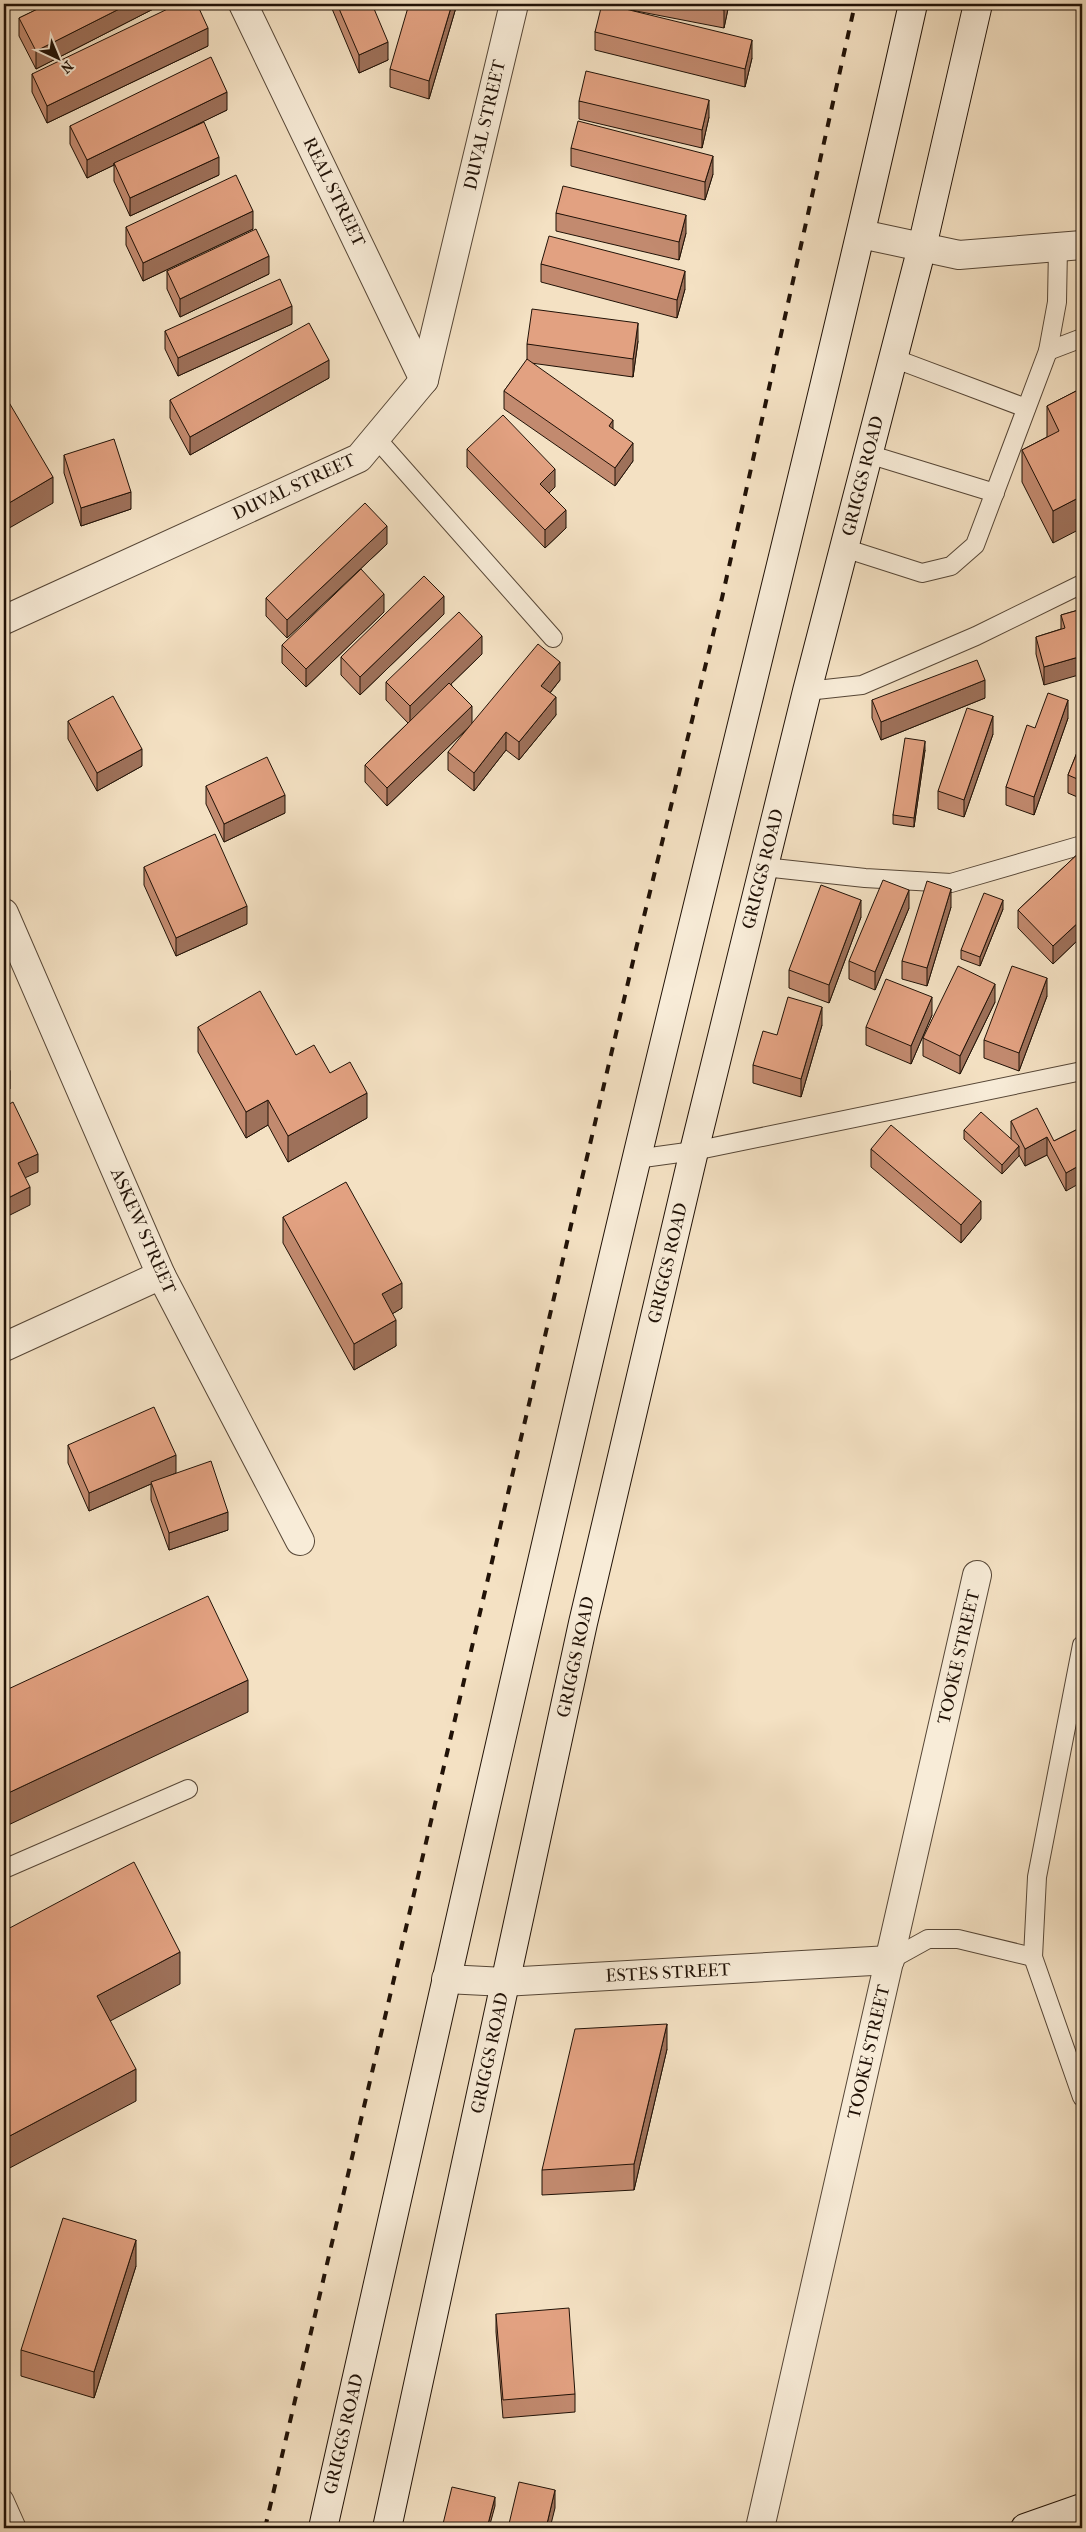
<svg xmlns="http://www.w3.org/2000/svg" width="1086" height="2532" viewBox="0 0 1086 2532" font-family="'IM FELL French Canon',serif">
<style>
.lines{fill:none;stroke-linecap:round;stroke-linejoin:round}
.lane-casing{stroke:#564636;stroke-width:20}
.street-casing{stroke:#564636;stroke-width:30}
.secondary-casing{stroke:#211207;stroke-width:30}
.lane{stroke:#f8ecd8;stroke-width:18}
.street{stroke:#f8ecd8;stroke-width:28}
.secondary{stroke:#f8ecd8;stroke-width:28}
.rail{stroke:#211207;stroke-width:4;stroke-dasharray:9 9;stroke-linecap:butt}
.wall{fill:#c28a6f;stroke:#211207}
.shaded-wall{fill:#9e715a;stroke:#211207}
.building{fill:#e2a181;stroke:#211207}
.labels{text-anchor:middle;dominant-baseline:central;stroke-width:5;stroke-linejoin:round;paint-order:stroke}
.street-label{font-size:18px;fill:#211207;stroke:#f8ecd8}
</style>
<rect width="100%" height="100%" fill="#f4e1c3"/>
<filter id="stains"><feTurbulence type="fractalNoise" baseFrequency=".004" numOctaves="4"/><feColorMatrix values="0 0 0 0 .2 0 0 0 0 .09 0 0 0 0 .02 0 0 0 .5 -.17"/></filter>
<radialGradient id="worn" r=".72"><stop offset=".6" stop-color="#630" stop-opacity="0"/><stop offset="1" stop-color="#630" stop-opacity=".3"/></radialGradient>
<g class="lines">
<defs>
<g id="lane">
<path d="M1048,351L1082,338"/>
<path d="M893,358L1026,408"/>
<path d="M376,438L553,638"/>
<path d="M868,454L995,493"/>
<path d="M844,548L922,573L951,566L975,545L1048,351L1057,302L1058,247"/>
<path d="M807,691L862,685L976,636L1082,584"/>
<path d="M764,867L865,878L951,883L1082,845"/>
<path d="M636,1159L694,1151L1082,1071"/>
<path d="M1082,1645L1037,1877L1033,1957L1082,2097"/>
<path d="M4,1869L188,1789"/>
<path d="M890,1960L928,1939H958L1033,1957"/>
<path d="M4,2499L17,2528"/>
</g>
<g id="street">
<path d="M243,4L424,380"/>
<path d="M861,234L959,255L1082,245"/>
<path d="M4,620L359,458L424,380L514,4"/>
<path d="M4,913L161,1275L300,1541"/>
<path d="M4,1347L161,1275"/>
<path d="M446,1979L505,1982L890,1960"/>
<path d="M760,2528L977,1575"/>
</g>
<g id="secondary">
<path d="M323,2528C426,2071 528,1613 637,1157C729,772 827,389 913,4"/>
<path d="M387,2528L583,1623L694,1151L807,691L922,247L978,4"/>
<path d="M1025,2528L1082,2508"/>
</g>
</defs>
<use href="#lane" class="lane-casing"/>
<use href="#street" class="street-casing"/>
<use href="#secondary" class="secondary-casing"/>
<use href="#lane" class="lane"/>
<use href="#street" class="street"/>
<use href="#secondary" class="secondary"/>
<path class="rail" d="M265,2528L634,957L722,598L855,4"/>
</g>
<g class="wall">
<path d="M48,4H163L36,69L19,36V18Z"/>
<path d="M330,4H372L388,60L359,73Z"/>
<path d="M457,4L429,99L390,87V69Z"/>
<path d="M608,4H729L724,28L631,10L752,58L745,87L595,50V32Z"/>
<path d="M208,46L47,123L32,92V74Z"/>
<path d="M579,101L709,117L702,148L579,119Z"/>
<path d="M227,110L178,133L219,175L130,216L114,181V165L87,178L70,144V126Z"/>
<path d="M571,148L713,174L705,200L571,166Z"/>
<path d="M556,213L686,233L679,260L556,231Z"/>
<path d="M126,227L253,229L143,281L126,245Z"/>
<path d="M541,264L685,289L677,318L541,282Z"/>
<path d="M167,271L269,274L180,317L167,289Z"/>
<path d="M292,324L178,376L165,349V331Z"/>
<path d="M638,341L633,377L531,363L613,429L633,461L615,486L504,409V391L527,360V344Z"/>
<path d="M329,378L190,455L170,418V400Z"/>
<path d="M1082,388L1053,543L1022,482V450L1047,437V406Z"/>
<path d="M467,449L555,487L549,493L566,528L545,548L467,467Z"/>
<path d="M64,455L131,509L81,526L64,473Z"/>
<path d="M387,544L287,638L266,616V598Z"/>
<path d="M1082,609L1044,685L1036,654V637L1061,629V615Z"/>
<path d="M384,612L306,687L282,663V645Z"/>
<path d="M444,614L360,695L341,675V657Z"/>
<path d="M482,654L451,684L472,724L387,806L365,782V765L408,723L386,700V682Z"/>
<path d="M560,680L550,693L556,715L519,760L506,750L474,791L448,770V752Z"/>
<path d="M985,698L881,740L872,718V700Z"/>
<path d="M1068,718L1034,815L1006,805V787L1035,728Z"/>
<path d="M68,721L142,766L97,791L68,739Z"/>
<path d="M993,734L964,817L938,809V791Z"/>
<path d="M1082,740V799L1068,793V775Z"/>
<path d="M925,750L914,827L893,824V815Z"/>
<path d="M206,786L285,813L224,842L206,804Z"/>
<path d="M1082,850V936L1053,964L1018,928V910Z"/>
<path d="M144,867L247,924L176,956L144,885Z"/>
<path d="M951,907L927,986L902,979V961Z"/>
<path d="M909,908L875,990L849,979V961Z"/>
<path d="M1003,909L980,966L961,959V950Z"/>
<path d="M861,917L829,1003L789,988V970Z"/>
<path d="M1047,996L1019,1071L984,1058V1040Z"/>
<path d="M995,1002L960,1074L923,1056V1038Z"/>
<path d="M932,1015L911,1064L866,1045V1027Z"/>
<path d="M822,1025L801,1097L753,1083V1065L777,1035Z"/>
<path d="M198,1027L296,1055L330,1073L367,1118L288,1162L268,1125L246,1138L198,1052Z"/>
<path d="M1011,1121L1054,1141L1082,1127L1066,1191L1047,1155L1025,1166L1019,1155L1002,1174L964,1139V1130L1011,1140Z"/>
<path d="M871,1149L981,1219L961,1243L871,1167Z"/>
<path d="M283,1217L402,1308L392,1314L396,1346L354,1370L283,1243Z"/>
<path d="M68,1445L176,1473L167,1477L228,1530L169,1550L151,1500V1484L89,1511L68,1463Z"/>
<path d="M667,2049L634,2190L542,2195V2170Z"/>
<path d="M136,2266L94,2398L21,2376V2350Z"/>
<path d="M496,2314L575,2394V2412L503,2418L496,2332Z"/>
</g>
<g class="shaded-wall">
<path d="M129,4H163L36,69V51Z"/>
<path d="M452,4H457L429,99V81Z"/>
<path d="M725,4H729L724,28V10Z"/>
<path d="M208,28V46L47,123V106Z"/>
<path d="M752,40V58L745,87V69Z"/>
<path d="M388,42V60L359,73V55Z"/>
<path d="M227,92V110L114,165V163V165L87,178V160Z"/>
<path d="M709,100V117L702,148V130Z"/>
<path d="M713,156V174L705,200V182Z"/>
<path d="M219,157V175L130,216V198Z"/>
<path d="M253,211V229L143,281V263Z"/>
<path d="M686,215V233L679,260V242Z"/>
<path d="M269,256V274L180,317V299Z"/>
<path d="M685,271V289L677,318V300Z"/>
<path d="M292,306V324L178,376V358Z"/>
<path d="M638,323V341L633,377V359Z"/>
<path d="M329,360V378L190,455V437Z"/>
<path d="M613,420V437L609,426Z"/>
<path d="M633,443V461L615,486V468Z"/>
<path d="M555,469V487L540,502V484Z"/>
<path d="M53,477V503L4,531V506Z"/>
<path d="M131,492V509L81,526V508Z"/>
<path d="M1082,496V528L1053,543V511Z"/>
<path d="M566,510V528L545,548V530Z"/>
<path d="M387,526V544L287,638V620Z"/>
<path d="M384,594V612L306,687V669Z"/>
<path d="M444,596V614L360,695V677Z"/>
<path d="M482,636V654L410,724V706Z"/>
<path d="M1082,656V674L1044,685V667Z"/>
<path d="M560,662V680L541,704V686Z"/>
<path d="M985,680V698L881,740V722Z"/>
<path d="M556,697V715L519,760V742Z"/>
<path d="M1068,700V718L1034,815V797Z"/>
<path d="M472,706V724L387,806V788Z"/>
<path d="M993,716V734L964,817V800Z"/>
<path d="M506,732V750L474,791V773Z"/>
<path d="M925,741V750L914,827V818Z"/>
<path d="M142,749V766L97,791V773Z"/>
<path d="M285,795V813L224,842V824Z"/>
<path d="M951,889V907L927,986V968Z"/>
<path d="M909,890V908L875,990V972Z"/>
<path d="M861,900V917L829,1003V985Z"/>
<path d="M1003,900V909L980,966V957Z"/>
<path d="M247,906V924L176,956V938Z"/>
<path d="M1082,919V936L1053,964V946Z"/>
<path d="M1047,978V996L1019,1071V1053Z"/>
<path d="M995,984V1002L960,1074V1056Z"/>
<path d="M932,997V1015L911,1064V1046Z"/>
<path d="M822,1007V1025L801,1097V1079Z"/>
<path d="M10,1071V1089L4,1092V1074Z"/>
<path d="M367,1093V1118L288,1162V1136Z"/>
<path d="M268,1100V1125L246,1138V1112Z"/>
<path d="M1047,1137V1155L1025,1166V1149Z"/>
<path d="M1019,1146V1156L1002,1174V1165Z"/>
<path d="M38,1154V1172L18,1181V1163Z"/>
<path d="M1082,1164V1182L1066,1191V1173Z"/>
<path d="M30,1187V1205L4,1218V1200Z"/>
<path d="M981,1201V1219L961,1243V1225Z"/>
<path d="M402,1283V1308L382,1320V1294Z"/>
<path d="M396,1320V1346L354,1370V1344Z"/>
<path d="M176,1455V1473L89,1511V1493Z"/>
<path d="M228,1512V1530L169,1550V1533Z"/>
<path d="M248,1680V1712L4,1827V1795Z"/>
<path d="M180,1952V1984L97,2028V1996Z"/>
<path d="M667,2024V2049L634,2190V2164Z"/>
<path d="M136,2069V2101L4,2171V2139Z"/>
<path d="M136,2240V2266L94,2398V2372Z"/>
<path d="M555,2490V2508L550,2528H546Z"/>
<path d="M495,2497V2506L489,2528H487Z"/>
</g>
<g class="building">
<path d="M48,4H129L36,51L19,18Z"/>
<path d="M178,4H197L208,28L47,106L32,74Z"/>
<path d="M337,4H372L388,42L359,55Z"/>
<path d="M409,4H452L429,81L390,69Z"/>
<path d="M602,4H605L752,40L745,69L595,32Z"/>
<path d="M690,4H725L724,10Z"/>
<path d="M211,57L227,92L87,160L70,126Z"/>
<path d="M586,71L709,100L702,130L579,101Z"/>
<path d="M578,121L713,156L705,182L571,148Z"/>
<path d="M204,122L219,157L130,198L114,163Z"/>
<path d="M236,175L253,211L143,263L126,227Z"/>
<path d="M563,186L686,215L679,242L556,213Z"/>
<path d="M256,229L269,256L180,299L167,271Z"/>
<path d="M549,236L685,271L677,300L541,264Z"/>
<path d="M280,279L292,306L178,358L165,331Z"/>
<path d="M532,309L638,323L633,359L527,344Z"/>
<path d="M309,323L329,360L190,437L170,400Z"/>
<path d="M527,359L613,420L609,426L633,443L615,468L504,391Z"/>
<path d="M1082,388V496L1053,511L1022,450L1059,431L1047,406Z"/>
<path d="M4,394L53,477L4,506Z"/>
<path d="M503,415L555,469L540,484L566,510L545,530L467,449Z"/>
<path d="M114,439L131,492L81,508L64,455Z"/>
<path d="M365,503L387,526L287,620L266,598Z"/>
<path d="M361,569L384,594L306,669L282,645Z"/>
<path d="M424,576L444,596L360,677L341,657Z"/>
<path d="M1082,609V656L1044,667L1036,637L1065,628L1061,615Z"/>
<path d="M459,612L482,636L410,706L386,682Z"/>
<path d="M538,644L560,662L541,686L556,697L519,742L506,732L474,773L448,752Z"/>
<path d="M977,660L985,680L881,722L872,700Z"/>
<path d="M449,683L472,706L387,788L365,765Z"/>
<path d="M1048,693L1068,700L1034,797L1006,787L1027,725L1035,728Z"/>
<path d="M113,696L142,749L97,773L68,721Z"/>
<path d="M967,708L993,716L964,800L938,791Z"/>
<path d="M905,738L925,741L914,818L893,815Z"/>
<path d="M1082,740V781L1068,775Z"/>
<path d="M267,757L285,795L224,824L206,786Z"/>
<path d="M215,834L247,906L176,938L144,867Z"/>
<path d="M1082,850V919L1053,946L1018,910Z"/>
<path d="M883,880L909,890L875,972L849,961Z"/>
<path d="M927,881L951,889L927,968L902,961Z"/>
<path d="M821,885L861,900L829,985L789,970Z"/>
<path d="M984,893L1003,900L980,957L961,950Z"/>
<path d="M958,966L995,984L960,1056L923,1038Z"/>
<path d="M1012,966L1047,978L1019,1053L984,1040Z"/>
<path d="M886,979L932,997L911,1046L866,1027Z"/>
<path d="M260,991L296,1055L314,1045L330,1073L350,1062L367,1093L288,1136L268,1100L246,1112L198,1027Z"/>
<path d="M788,997L822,1007L801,1079L753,1065L763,1031L777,1035Z"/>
<path d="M4,1057L10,1071L4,1074Z"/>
<path d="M13,1102L38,1154L18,1163L30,1187L4,1200V1107Z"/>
<path d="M1037,1108L1054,1141L1082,1127V1164L1066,1173L1047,1137L1025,1149L1011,1121Z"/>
<path d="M981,1112L1019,1146L1002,1165L964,1130Z"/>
<path d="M891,1125L981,1201L961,1225L871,1149Z"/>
<path d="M346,1182L402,1283L382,1294L396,1320L354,1344L283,1217Z"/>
<path d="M154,1407L176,1455L89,1493L68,1445Z"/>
<path d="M211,1461L228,1512L169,1533L151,1482Z"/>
<path d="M208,1596L248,1680L4,1795V1691Z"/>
<path d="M134,1862L180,1952L97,1996L136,2069L4,2139V1931Z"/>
<path d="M667,2024L634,2164L542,2170L575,2029Z"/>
<path d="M63,2218L136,2240L94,2372L21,2350Z"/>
<path d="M569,2308L575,2394L503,2400L496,2314Z"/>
<path d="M519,2482L555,2490L546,2528H508Z"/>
<path d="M452,2487L495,2497L487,2528H442Z"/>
<path d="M4,2520L8,2528H4Z"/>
</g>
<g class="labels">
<g class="street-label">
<text transform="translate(485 125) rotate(-77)">DUVAL STREET</text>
<text transform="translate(334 192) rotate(64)">REAL STREET</text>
<text transform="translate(863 476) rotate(-76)">GRIGGS ROAD</text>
<text transform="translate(294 487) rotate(-25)">DUVAL STREET</text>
<text transform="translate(763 869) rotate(-76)">GRIGGS ROAD</text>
<text transform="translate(143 1231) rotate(66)">ASKEW STREET</text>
<text transform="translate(668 1263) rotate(-77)">GRIGGS ROAD</text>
<text transform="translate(576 1657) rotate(-78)">GRIGGS ROAD</text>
<text transform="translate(959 1657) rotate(-77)">TOOKE STREET</text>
<text transform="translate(668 1973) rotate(-3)">ESTES STREET</text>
<text transform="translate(869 2052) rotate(-77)">TOOKE STREET</text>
<text transform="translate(490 2053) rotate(-78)">GRIGGS ROAD</text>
<text transform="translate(344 2434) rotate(-77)">GRIGGS ROAD</text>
</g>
</g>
<rect width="1086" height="2532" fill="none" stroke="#f4e1c3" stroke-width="20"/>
<rect x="5" y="5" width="1076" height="2522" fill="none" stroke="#211207" stroke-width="2.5"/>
<rect x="10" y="10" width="1066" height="2512" fill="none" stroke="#211207"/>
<g transform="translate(58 58) rotate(136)" stroke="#f8ecd8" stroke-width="4" paint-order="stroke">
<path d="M0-4L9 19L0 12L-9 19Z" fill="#211207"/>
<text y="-8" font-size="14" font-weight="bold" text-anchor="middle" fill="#211207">N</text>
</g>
<rect width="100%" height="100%" filter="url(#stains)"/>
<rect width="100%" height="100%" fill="url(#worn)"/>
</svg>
